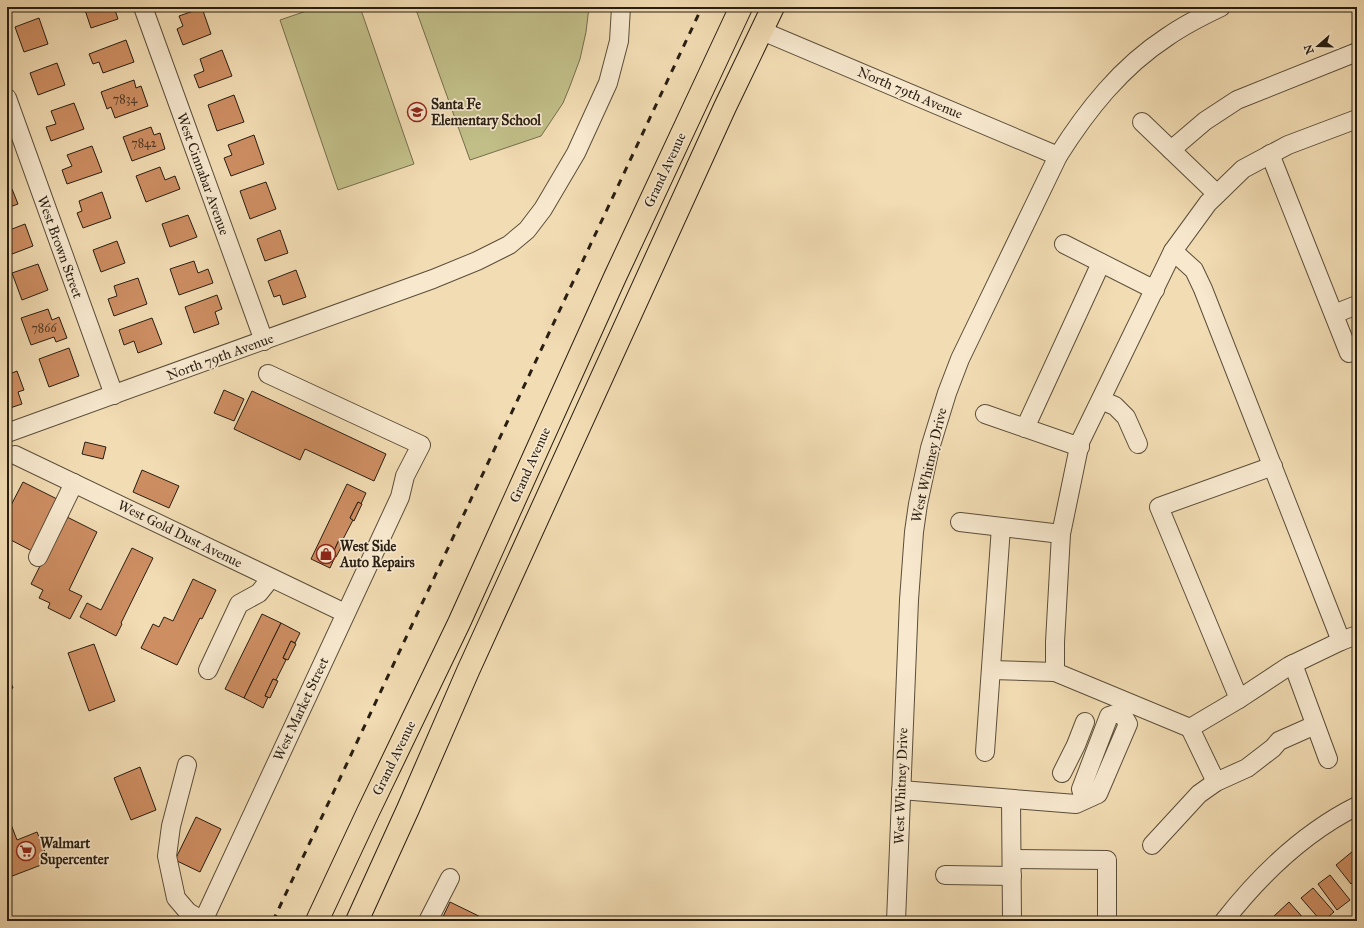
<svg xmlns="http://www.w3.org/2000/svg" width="1364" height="928" viewBox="0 0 1364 928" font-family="'IM FELL Great Primer',serif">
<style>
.green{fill:#c1be88;stroke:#746e4d}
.building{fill:#cd8e62;stroke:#281e12}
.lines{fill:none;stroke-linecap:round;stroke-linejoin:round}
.minor-casing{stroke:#5a4e3a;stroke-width:20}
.highway-casing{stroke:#281e12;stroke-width:24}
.minor{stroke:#f7e8ce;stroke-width:18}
.highway{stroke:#f2dcb3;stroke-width:22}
.rail{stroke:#281e12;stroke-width:3;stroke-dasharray:7 7;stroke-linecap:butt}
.labels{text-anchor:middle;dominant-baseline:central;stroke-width:3.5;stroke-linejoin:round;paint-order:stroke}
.number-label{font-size:12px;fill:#513a26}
.street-label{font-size:14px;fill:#281e12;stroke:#f7e8ce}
.poi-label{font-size:14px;font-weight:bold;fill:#281e12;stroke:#f7e8ce;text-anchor:start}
</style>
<rect width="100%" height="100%" fill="#f2dcb3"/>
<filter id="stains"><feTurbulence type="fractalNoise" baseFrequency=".005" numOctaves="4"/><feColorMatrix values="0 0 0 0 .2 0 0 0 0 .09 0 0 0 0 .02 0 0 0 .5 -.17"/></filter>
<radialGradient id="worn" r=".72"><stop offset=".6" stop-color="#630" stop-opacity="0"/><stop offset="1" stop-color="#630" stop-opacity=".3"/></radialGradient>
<g class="green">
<path d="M318,7H360L414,164L338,190L280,20Z"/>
<path d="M415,7H589L586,32L580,59L570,86L563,103L541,136L470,160Z"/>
</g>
<g class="building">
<path d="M84,7H114L118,19L91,28Z"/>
<path d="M202,8L211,34L183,45L177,29L183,26L179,16Z"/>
<path d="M39,18L48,44L24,52L15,27Z"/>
<path d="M126,40L134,62L103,73L99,62L93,64L89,54Z"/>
<path d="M222,50L232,76L199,88L194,75L204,71L200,59Z"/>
<path d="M57,63L65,85L38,95L30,73Z"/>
<path d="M134,80L136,88L141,86L148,106L115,118L111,107L107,109L101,92Z"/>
<path d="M234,95L244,122L217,131L208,105Z"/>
<path d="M74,103L84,129L51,141L46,127L56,124L51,111Z"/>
<path d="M151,127L154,135L160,133L165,149L132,161L123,137Z"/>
<path d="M254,135L264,164L231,176L224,158L232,155L228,145Z"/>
<path d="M92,146L102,172L67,184L62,170L72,166L67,155Z"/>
<path d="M160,167L165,180L175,176L180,189L146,202L136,176Z"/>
<path d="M266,182L276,209L250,219L240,191Z"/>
<path d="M12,189L18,204L7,208V191Z"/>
<path d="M102,192L111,218L83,228L77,213L82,211L79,201Z"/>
<path d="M188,215L197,237L170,247L162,224Z"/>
<path d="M25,224L33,246L7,256V231Z"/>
<path d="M280,230L288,253L265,261L257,239Z"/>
<path d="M117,241L125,263L101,272L93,250Z"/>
<path d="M194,261L198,273L208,269L213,283L179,295L170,269Z"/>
<path d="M38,264L48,290L22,300L12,273Z"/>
<path d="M296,270L306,297L283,305L280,295L274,297L268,281Z"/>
<path d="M138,278L147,304L114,316L108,299L117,296L114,286Z"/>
<path d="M217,295L222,309L215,312L219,324L194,333L185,307Z"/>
<path d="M48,309L52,320L59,317L67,338L56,342L54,337L31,345L21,318Z"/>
<path d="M152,318L162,344L138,353L134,341L124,345L119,330Z"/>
<path d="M69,348L79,376L49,387L39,359Z"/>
<path d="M17,371L24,390L18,392L22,404L7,409V375Z"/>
<path d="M224,390L244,399L234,421L214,413Z"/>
<path d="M252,391L386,454L374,481L305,449L300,460L234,429Z"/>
<path d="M85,442L106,447L103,459L82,454Z"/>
<path d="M142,470L179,486L169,508L133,492Z"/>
<path d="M23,482L57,499L32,551L7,538V513Z"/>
<path d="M347,484L366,493L361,504L358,502L350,518L353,520L342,541L339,540L332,555L335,557L330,568L311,559Z"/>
<path d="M358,502L362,504L354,521L350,518Z"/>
<path d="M65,516L97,532L69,590L82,596L70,619L48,608L50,603L39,598L43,590L31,584Z"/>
<path d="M339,540L344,542L336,557L332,555Z"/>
<path d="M132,548L153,558L121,623L122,624L116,636L80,617L87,603L101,610Z"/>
<path d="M193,579L216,590L202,619L200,618L177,665L141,648L153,624L159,627L164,617L173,621Z"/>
<path d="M262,614L281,623L244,698L225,689Z"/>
<path d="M281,623L300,633L295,643L291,641L283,658L286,660L276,680L273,679L265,696L268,697L263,708L244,698Z"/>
<path d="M291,641L296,644L288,660L283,658Z"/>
<path d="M94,644L115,701L89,711L68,653Z"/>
<path d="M7,673L13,688L7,690Z"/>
<path d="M273,679L278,681L270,698L265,696Z"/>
<path d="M140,767L156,810L131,820L114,778Z"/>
<path d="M7,814L17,840L37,832L49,862L7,878Z"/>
<path d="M196,817L221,829L200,872L175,860Z"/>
<path d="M1353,851L1357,857V878L1351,884L1336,865Z"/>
<path d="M1330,875L1350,900L1337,910L1318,884Z"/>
<path d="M1313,888L1334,912L1323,921H1321L1301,898Z"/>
<path d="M450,902L489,921H441Z"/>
<path d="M1289,902L1306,921H1277L1273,917Z"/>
</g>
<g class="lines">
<defs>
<g id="minor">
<path d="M143,7L264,341"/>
<path d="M762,31L1058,156"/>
<path d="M7,98L114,395"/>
<path d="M1357,119L1288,145L1243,169L1208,203L1173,251L1080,442L1061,534L1055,642V672L1190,728L1239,699L1289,666L1341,641L1357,635"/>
<path d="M1142,122L1217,194"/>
<path d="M1171,150L1205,121L1237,100L1357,52"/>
<path d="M1270,154L1349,353"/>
<path d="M1064,244L1155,290"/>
<path d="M1173,251L1194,270L1203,289L1341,641"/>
<path d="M1334,314L1357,305"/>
<path d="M1101,400L1115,406L1126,417L1138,444"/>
<path d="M985,414L1080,447"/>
<path d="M1025,428L1101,263"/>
<path d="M7,433L433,279L477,261L509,245L527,230L543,209L576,153L608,83L619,41L621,7"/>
<path d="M15,455L345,613"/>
<path d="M960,522L1061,534"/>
<path d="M38,557L74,483"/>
<path d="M1293,664L1328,759"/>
<path d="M208,670L239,604L259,593L271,578"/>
<path d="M991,670L1055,672"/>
<path d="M1239,699L1159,507L1273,466"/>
<path d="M1190,728L1216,782"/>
<path d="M985,752L1001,527"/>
<path d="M187,765L171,826L167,856L176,898L188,912L203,921"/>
<path d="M1062,773L1076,745L1085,722"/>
<path d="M901,790L1076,804L1098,794L1128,724L1121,712L1109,716L1081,789L1084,800"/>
<path d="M1011,799L1012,921"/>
<path d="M1152,845L1199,794L1216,782L1247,768L1273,748L1279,741L1315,725"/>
<path d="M1012,859L1107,860V921"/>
<path d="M945,875L1012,876"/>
<path d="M203,921L400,497L405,476L421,445L268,374"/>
<path d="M428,921L450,878"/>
<path d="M896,921L909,600L914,532L918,504L930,448L947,393L960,359L1058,156C1087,110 1121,67 1167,37C1184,25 1202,16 1221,7"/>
<path d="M1224,921C1260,875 1305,832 1357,806"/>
</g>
<g id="highway">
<path d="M317,921L368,812L459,623L615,277L741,7"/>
<path d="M357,921L408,809L468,671L725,107L773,7"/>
</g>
</defs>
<use href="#minor" class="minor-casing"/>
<use href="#highway" class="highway-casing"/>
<use href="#minor" class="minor"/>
<use href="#highway" class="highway"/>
<path class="rail" d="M273,921L702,7"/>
</g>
<defs>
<symbol id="school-ring" viewBox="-11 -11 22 22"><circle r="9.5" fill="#f7e8ce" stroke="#8f2418" stroke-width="1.5"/><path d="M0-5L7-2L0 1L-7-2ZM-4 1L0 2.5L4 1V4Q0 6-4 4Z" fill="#8f2418"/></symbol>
<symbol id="shop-ring" viewBox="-11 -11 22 22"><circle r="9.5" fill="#f7e8ce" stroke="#8f2418" stroke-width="1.5"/><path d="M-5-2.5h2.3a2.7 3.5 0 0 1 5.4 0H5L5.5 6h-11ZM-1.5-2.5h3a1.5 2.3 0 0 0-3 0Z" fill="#8f2418"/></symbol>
<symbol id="supermarket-ring" viewBox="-11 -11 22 22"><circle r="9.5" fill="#f7e8ce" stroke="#8f2418" stroke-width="1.5"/><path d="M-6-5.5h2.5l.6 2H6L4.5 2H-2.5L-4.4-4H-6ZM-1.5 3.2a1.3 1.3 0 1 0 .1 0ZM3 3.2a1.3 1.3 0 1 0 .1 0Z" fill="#8f2418"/></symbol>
</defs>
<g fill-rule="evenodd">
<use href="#school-ring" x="406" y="101" width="22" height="22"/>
<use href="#shop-ring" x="315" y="543" width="22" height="22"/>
<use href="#supermarket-ring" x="15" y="840" width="22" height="22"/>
</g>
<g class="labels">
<g class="number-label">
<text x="125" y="99">7834</text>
<text x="144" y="143">7842</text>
<text x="44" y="328">7866</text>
</g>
<g class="street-label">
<text transform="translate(910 93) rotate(23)">North 79th Avenue</text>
<text transform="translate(665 170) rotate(-65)">Grand Avenue</text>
<text transform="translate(203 174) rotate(70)">West Cinnabar Avenue</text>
<text transform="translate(60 247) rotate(70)">West Brown Street</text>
<text transform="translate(220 357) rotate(-20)">North 79th Avenue</text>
<text transform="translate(530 465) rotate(-66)">Grand Avenue</text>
<text transform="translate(929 465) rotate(-77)">West Whitney Drive</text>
<text transform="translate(180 534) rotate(26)">West Gold Dust Avenue</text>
<text transform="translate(301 709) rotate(-65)">West Market Street</text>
<text transform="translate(394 758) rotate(-64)">Grand Avenue</text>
<text transform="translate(901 786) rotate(-88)">West Whitney Drive</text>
</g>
<g class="poi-label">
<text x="431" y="104">Santa Fe<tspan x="431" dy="16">Elementary School</tspan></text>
<text x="340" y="546">West Side<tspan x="340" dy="16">Auto Repairs</tspan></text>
<text x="40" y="843">Walmart<tspan x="40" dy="16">Supercenter</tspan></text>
</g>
</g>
<rect width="1364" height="928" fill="none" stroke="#f2dcb3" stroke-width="24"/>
<rect x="8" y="8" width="1348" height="912" fill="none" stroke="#281e12" stroke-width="2"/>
<rect x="12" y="12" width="1340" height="904" fill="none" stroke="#281e12"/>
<g transform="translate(1318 46) rotate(250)" stroke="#f7e8ce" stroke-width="3" paint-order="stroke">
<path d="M0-3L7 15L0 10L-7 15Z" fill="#281e12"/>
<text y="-6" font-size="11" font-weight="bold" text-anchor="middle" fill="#281e12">N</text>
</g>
<rect width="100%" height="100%" filter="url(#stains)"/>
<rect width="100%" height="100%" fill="url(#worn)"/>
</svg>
